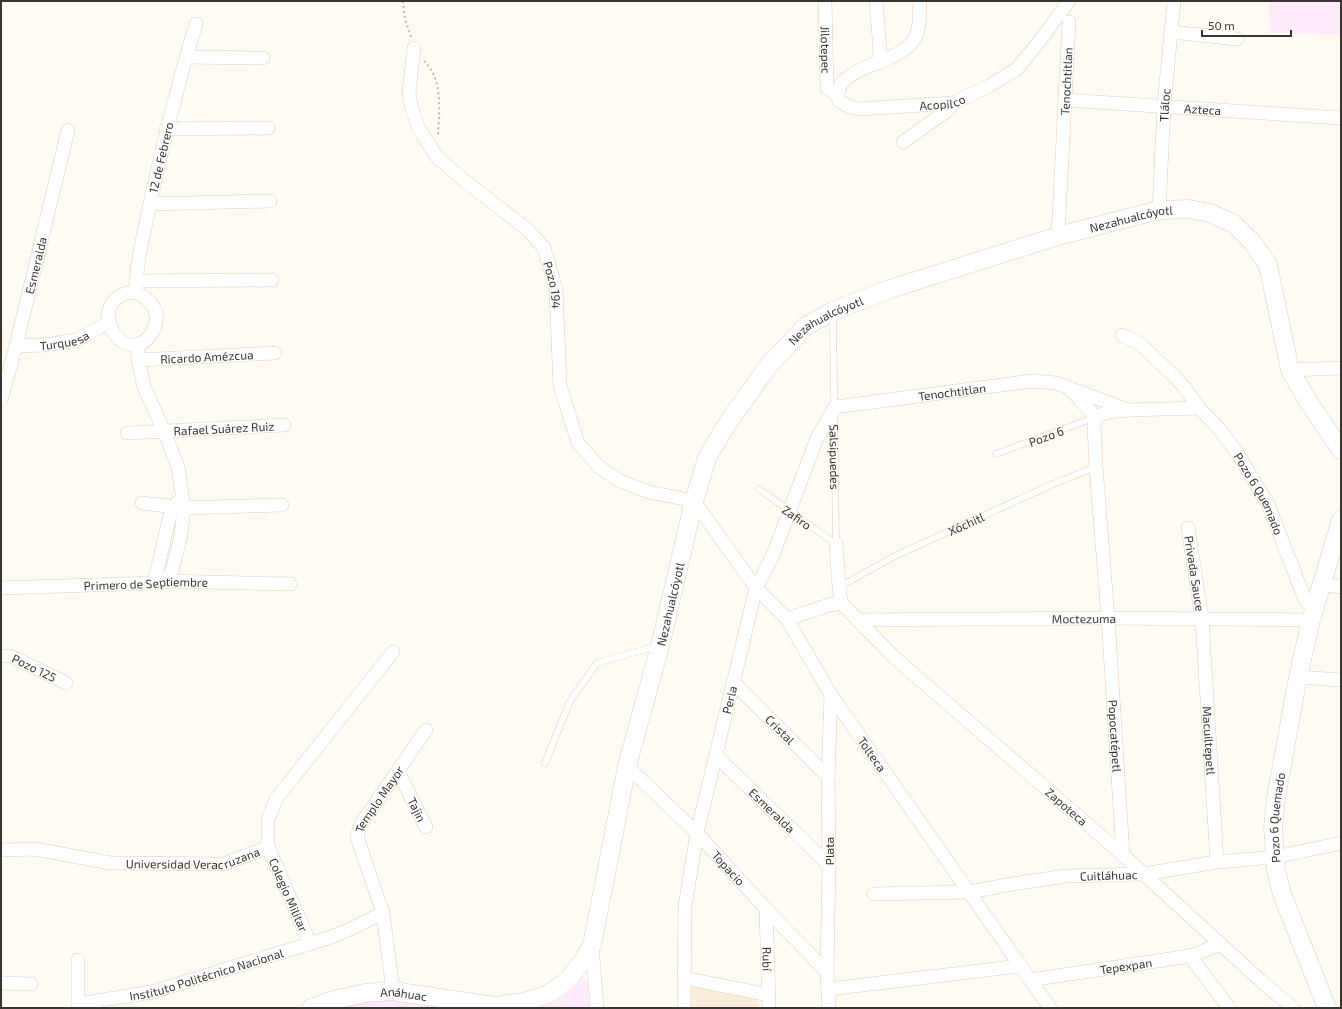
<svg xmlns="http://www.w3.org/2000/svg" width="1342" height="1009" viewBox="0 0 1342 1009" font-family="'Exo 2',sans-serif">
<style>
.built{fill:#faeedb}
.industrial{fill:#fdeafa}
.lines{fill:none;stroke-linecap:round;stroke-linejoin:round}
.lane-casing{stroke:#d8d0c4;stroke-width:7}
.street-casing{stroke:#d8d0c4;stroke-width:14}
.secondary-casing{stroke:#d8d0c4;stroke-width:19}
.path{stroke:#bdb8b1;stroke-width:2;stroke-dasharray:2 3;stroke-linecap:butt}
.lane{stroke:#fff;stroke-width:6}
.street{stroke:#fff;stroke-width:13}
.secondary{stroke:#fff;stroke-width:18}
.labels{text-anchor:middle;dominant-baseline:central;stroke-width:3;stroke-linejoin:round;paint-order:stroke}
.street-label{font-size:12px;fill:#393631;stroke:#fffaf2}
</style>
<rect width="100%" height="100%" fill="#fffaf2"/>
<path class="built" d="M688,982L758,994L759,1008H687Z"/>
<g class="industrial">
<path d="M1269,1H1341V35L1270,33Z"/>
<path d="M582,981H587L590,1008H543L558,1000L572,990Z"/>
<path d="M394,997L477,1008H342L359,1002Z"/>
</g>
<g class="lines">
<defs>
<g id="lane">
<path id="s1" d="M833,313L836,544"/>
<path d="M996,454L1096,417"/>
<path d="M759,489L836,544"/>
<path id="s2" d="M839,587L895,556L1053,484L1096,467"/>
<path d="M545,763L570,701L597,663L657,646"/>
</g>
<g id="street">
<path id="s3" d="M825,1L827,88L836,94"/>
<path d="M876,1L880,50L878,62"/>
<path id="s4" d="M920,1C919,12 921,27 915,38C910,47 899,54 889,58C872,66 831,75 839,101L850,107L860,109L953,103L989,86L1017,69L1042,38L1069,1"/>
<path d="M1172,32L1237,39"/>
<path id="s5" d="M414,48L409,91L411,106L419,129L437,157L465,181L528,230L544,248L556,289L560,386L578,443L599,467L620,481L649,492L694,501L756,588L787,619L831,695L1050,1008"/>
<path d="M186,57L263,58"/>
<path id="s6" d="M1065,100L1341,118"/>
<path d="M166,129L268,128"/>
<path d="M903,142L948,110L953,103"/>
<path d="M150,204L270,201"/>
<path id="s7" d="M1159,210L1164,105L1174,1"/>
<path id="s8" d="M1058,236L1069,22"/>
<path d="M136,281L272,280"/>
<path id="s9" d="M136,292C136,260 145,230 151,199C164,140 178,82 196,24"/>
<path d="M136,292C154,301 163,316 151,334C128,369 85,311 124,294C128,292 133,293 136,292Z"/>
<path id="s10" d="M1122,335L1139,343L1175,377L1185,388L1199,408L1216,425L1236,451L1268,504L1304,597L1313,610"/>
<path d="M138,344V360L144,387L164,431L178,467L184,508L181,535L172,571L165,581"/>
<path id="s11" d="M16,346L44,345L77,340L109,322"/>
<path id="s12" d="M138,360L275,353"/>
<path d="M1290,370L1341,368"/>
<path d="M1070,389L1096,417"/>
<path id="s13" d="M1,400L16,346L68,130"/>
<path id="s14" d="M1096,417L1094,426L1096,467L1108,618L1123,855"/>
<path d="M1096,417L1108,412L1128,410L1199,408"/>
<path id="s15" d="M127,433L284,425"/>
<path d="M142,503L184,508L282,505"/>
<path id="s16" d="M1188,528L1202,619L1217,862"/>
<path d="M836,544L839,587L841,603"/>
<path d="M154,583L172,507L178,502"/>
<path d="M1321,584L1341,587"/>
<path id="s17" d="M1,588L154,583L165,581L290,584"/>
<path id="s18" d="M841,603L895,658L1123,855L1261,981L1293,1008"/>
<path d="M787,619L829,605L841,603"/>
<path id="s19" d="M857,620L1108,618L1311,620"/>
<path id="s20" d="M1,656H11L66,683"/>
<path d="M1298,677L1341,680"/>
<path id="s21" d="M733,682L828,777"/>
<path id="s22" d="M716,756L829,865"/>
<path id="s23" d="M627,766L697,833L766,909L827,972"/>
<path id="s24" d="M398,771L426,827"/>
<path id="s25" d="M268,847L310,943"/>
<path id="s26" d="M1,850L35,849L110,863L224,864L268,847V820L276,799L393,652"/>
<path id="s27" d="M874,894L969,892L1012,884L1066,876L1144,874L1217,862L1275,857L1341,843"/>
<path id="s28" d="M766,909L769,1008"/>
<path d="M592,945L597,1008"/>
<path d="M1190,956L1229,1008"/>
<path d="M78,960V1008"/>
<path d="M684,978L769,995"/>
<path id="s29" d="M1030,980L1190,956L1221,944"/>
<path d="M1,983L31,984"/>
<path d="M829,989L1020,966"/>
<path id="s30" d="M393,991L383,913L357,837L361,824L426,730"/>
<path id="s31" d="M78,1004L152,992L328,938L346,931L383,913"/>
<path id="s32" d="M684,1008L685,906L697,833L756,588L773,555L817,438L835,407L1032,381L1056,383L1128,410"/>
<path d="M829,1008L827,972L829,865L828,777L831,695"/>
</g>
<g id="secondary">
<path id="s33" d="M311,1008L334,1000L365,993L393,991L494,1006L524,1002L549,994L569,979L584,959L592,945L627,766L660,646L694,501L707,458L727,424L769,365L806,326L833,311L890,289L1058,236L1159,210L1189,209L1210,213L1234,224L1252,242L1268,265L1290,370L1309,403L1341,450"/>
<path id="s34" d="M1327,1008L1282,894L1276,871L1273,827L1276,798L1298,677L1311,620L1341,520"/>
</g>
</defs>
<use href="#lane" class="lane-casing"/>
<use href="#street" class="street-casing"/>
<use href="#secondary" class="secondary-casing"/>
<g class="path">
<path d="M403,1L405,19L411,37"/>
<path d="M424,61C427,64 430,68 432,71C442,90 439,115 438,135"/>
</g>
<use href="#lane" class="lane"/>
<use href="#street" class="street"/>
<use href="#secondary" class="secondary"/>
</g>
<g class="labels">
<g class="street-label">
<text stroke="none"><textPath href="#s3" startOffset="49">Jilotepec</textPath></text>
<text stroke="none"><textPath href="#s8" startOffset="155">Tenochtitlan</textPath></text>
<text stroke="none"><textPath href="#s4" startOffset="249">Acopilco</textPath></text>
<text stroke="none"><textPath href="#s7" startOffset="105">Tláloc</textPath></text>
<text stroke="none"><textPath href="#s6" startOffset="138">Azteca</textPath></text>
<text stroke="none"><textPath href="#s9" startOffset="137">12 de Febrero</textPath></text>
<text stroke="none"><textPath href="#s33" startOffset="1319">Nezahualcóyotl</textPath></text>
<text stroke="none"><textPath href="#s13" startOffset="139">Esmeralda</textPath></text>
<text stroke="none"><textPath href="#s5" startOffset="295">Pozo 194</textPath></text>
<text stroke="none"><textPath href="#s33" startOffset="995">Nezahualcóyotl</textPath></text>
<text stroke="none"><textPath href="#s11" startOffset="49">Turquesa</textPath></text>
<text stroke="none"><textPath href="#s12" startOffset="69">Ricardo Amézcua</textPath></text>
<text stroke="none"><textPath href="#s32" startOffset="744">Tenochtitlan</textPath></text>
<text stroke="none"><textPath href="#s15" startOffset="97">Rafael Suárez Ruiz</textPath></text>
<text transform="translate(1046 436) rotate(-20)">Pozo 6</text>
<text stroke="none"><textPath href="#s1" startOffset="144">Salsipuedes</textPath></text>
<text stroke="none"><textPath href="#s10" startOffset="213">Pozo 6 Quemado</textPath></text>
<text transform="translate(797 517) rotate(35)">Zafiro</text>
<text stroke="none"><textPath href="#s2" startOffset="142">Xóchitl</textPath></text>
<text stroke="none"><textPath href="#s16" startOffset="46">Privada Sauce</textPath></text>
<text stroke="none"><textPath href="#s17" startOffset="145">Primero de Septiembre</textPath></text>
<text stroke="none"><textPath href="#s33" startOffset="659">Nezahualcóyotl</textPath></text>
<text stroke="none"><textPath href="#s19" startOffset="227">Moctezuma</textPath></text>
<text stroke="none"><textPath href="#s20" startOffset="36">Pozo 125</textPath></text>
<text stroke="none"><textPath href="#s32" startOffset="313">Perla</textPath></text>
<text stroke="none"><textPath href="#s21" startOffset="67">Cristal</textPath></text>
<text stroke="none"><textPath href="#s14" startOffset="320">Popocatépetl</textPath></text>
<text stroke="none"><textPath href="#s16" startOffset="214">Macuiltepetl</textPath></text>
<text stroke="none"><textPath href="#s5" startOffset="901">Tolteca</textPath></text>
<text stroke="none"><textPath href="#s30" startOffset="203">Templo Mayor</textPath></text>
<text stroke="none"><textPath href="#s18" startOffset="304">Zapoteca</textPath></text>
<text stroke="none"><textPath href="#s24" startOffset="43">Tajin</textPath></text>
<text stroke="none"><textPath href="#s22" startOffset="78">Esmeralda</textPath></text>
<text stroke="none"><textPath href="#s34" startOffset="200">Pozo 6 Quemado</textPath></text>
<text transform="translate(829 851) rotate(-90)">Plata</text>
<text stroke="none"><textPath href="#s26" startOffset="194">Universidad Veracruzana</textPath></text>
<text stroke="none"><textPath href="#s23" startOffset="144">Topacio</textPath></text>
<text stroke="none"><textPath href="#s27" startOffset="236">Cuitláhuac</textPath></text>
<text stroke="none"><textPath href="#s25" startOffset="52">Colegio Militar</textPath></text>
<text stroke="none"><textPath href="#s28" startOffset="50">Rubí</textPath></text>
<text stroke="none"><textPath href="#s29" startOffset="97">Tepexpan</textPath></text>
<text stroke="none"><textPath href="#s31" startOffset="132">Instituto Politécnico Nacional</textPath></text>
<text stroke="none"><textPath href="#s33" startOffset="95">Anáhuac</textPath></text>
</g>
</g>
<rect width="1342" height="1009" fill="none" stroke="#393631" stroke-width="4"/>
<path d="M1202 30v6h89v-6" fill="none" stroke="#393631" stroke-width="2"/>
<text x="1208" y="30" font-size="12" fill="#393631" stroke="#fffaf2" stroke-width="3" paint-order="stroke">50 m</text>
</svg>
